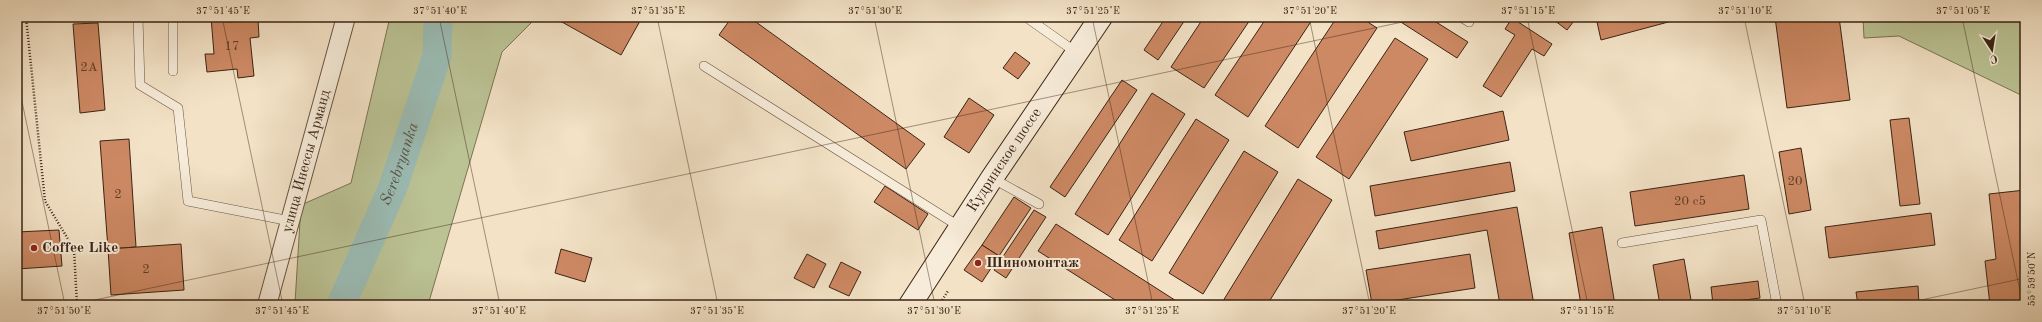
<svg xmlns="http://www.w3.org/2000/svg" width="2042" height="322" viewBox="0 0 2042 322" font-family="'Old Standard TT',serif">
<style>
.green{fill:#bbc395;stroke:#7b7454}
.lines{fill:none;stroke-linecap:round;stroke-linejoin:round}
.river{stroke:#9bbdb6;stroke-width:29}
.building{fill:#cd8964;stroke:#3b2414}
.lane-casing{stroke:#695440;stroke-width:10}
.street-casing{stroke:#695440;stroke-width:20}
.secondary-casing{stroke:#3b2414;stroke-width:24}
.path{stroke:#3b2414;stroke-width:2.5;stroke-dasharray:1 2;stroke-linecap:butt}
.lane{stroke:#f7ecda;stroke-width:9}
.street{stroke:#f7ecda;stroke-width:18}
.secondary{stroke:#f7ecda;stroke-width:22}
.ticks{fill:none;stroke:#3b2414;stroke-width:1;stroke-opacity:0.45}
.poi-dot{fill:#8f2418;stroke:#f7ecda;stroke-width:1.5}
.labels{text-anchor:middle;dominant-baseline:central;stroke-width:4;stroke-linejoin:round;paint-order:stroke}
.number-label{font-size:13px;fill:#603d28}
.street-label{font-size:15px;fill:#3b2414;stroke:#f7ecda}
.poi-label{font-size:15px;font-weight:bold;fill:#3b2414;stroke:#f7ecda;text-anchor:start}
.water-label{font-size:16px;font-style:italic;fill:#585245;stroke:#f7ecda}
.neatline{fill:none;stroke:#3b2414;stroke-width:1.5}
.ticks-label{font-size:10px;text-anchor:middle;fill:#3b2414}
</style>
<rect width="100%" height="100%" fill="#f3e2c6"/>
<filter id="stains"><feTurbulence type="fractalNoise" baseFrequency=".005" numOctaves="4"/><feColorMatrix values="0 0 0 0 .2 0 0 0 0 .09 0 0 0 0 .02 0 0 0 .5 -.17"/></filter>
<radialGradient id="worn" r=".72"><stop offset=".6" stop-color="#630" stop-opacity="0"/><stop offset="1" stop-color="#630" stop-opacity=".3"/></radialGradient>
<g class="green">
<path d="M390,17H537L502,52L428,305H301L295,303L301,205L351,183Z"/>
<path d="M1863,17H2025V97L1899,36L1864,38Z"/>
</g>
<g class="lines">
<path class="river" id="s1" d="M341,305L393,187L437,56L438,17"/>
</g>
<g class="building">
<path d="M211,17H228V22L258,20L259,37L250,38L254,76L238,78L237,69L207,72L205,54H214Z"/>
<path d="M553,17H632L640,21L621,55Z"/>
<path d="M732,17H749L925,144L906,169L719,35Z"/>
<path d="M1166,17H1187L1158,60L1144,50Z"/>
<path d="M1204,17H1252L1204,88L1171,67Z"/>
<path d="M1267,17H1314L1248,117L1215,95Z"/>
<path d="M1337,17H1360L1377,28L1298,148L1265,126Z"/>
<path d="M1393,17H1428L1468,42L1457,58Z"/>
<path d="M1550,17H1577L1567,30Z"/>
<path d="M1615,17H1687L1601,40L1597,22Z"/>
<path d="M1775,17H1839L1850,100L1787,108Z"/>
<path d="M1512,18L1552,44L1544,56L1532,49L1501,97L1483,86L1515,35L1505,29Z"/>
<path d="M98,23L105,110L80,113L73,24Z"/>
<path d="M1395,38L1428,59L1349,179L1316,157Z"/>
<path d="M1015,52L1030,63L1018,79L1003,68Z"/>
<path d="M1122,80L1137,90L1065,197L1050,187Z"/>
<path d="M1152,93L1185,114L1108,235L1075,214Z"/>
<path d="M969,98L994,115L969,153L944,137Z"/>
<path d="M1503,111L1509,140L1411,161L1404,132Z"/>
<path d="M1909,118L1920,204L1900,206L1890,120Z"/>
<path d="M1196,119L1229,140L1152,261L1119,240Z"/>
<path d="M129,139L136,247L108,249L100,141Z"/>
<path d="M1801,148L1811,210L1789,214L1779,152Z"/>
<path d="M1244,151L1278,172L1203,294L1169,273Z"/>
<path d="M1510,162L1515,191L1375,216L1370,186Z"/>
<path d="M1744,175L1749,209L1635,226L1630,192Z"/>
<path d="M1298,179L1332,200L1267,305H1230L1223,301Z"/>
<path d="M885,186L928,214L918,230L874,202Z"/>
<path d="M2025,190V305H1990L1985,261L1996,259L1989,194Z"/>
<path d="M1014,197L1031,208L999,256L982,245Z"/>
<path d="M1517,207L1534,305H1500L1487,230L1379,249L1376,231Z"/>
<path d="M1034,210L1046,217L1006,278L994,270Z"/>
<path d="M1931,213L1935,245L1829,258L1825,227Z"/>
<path d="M1056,224L1181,304L1180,305H1123L1038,251Z"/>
<path d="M1602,227L1615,305H1581L1569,233Z"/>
<path d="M59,230L62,266L17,269V232Z"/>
<path d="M181,244L184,290L111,295L108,249Z"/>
<path d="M982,245L999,256L982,282L964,270Z"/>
<path d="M561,249L592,258L585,282L555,273Z"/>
<path d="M807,254L826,264L814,288L794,278Z"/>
<path d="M1470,254L1475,288L1372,304L1366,270Z"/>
<path d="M1684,259L1691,300L1660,305L1653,265Z"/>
<path d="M841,262L861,272L849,296L829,287Z"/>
<path d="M1758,281L1760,298L1713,304L1711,287Z"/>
<path d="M1918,286L1919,305H1858L1856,292Z"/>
</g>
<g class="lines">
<defs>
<g id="lane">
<path d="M138,17L140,85L178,108L188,201L290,221"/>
<path d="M1026,17L1077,53"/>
<path d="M1461,17L1469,22"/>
<path d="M704,66L960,227"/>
<path d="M173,71V17"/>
<path d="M992,178L1039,204"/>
<path d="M1622,243L1761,220L1777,305"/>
</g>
<g id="street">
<path id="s2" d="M267,305L346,17"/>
</g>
<g id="secondary">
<path id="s3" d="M910,305L992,178L1101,17"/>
</g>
</defs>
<use href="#lane" class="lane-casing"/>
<use href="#street" class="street-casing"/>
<use href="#secondary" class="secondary-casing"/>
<g class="path">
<path d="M26,17L45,201L74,249L77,305"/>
<path d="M939,305L948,291"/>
</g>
<use href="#lane" class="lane"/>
<use href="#street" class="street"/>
<use href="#secondary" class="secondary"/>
</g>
<path class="ticks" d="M222,17L283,305M439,17L500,305M657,17L718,305M874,17L935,305M1092,17L1153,305M1309,17L1370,305M1527,17L1588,305M1744,17L1805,305M1962,17L2023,305M17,78L65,305M71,305L1426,17M1897,305L2025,278"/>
<g class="poi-dot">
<circle cx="34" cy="248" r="4"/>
<circle cx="978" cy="263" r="4"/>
</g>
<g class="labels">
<g class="number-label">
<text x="232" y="46">17</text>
<text x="89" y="67">2А</text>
<text x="1795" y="181">20</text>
<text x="118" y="194">2</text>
<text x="1690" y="201">20 с5</text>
<text x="146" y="269">2</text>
</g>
<g class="street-label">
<text stroke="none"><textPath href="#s3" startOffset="173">Кудринское шоссе</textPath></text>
<text stroke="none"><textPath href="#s2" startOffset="149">улица Инессы Арманд</textPath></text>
</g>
<g class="poi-label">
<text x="42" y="248">Coffee Like</text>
<text x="986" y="263">Шиномонтаж</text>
</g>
<g class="water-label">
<text stroke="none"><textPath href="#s1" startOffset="153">Serebryanka</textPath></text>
</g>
</g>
<rect width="2042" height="322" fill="none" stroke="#f3e2c6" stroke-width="44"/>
<g transform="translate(1992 50) rotate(168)" stroke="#f7ecda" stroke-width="3" paint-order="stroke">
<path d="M0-3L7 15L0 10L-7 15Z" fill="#3b2414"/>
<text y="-6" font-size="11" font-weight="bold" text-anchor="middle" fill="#3b2414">С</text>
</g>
<rect x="22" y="22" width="1998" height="278" class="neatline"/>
<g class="ticks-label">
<text x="223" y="14">37°51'45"E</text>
<text x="440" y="14">37°51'40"E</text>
<text x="658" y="14">37°51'35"E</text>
<text x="875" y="14">37°51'30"E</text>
<text x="1093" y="14">37°51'25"E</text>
<text x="1310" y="14">37°51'20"E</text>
<text x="1528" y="14">37°51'15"E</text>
<text x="1745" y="14">37°51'10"E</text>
<text x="1963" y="14">37°51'05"E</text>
<text transform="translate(2031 279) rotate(-90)" y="4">55°59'50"N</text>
<text x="64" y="314">37°51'50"E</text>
<text x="282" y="314">37°51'45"E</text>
<text x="499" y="314">37°51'40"E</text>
<text x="717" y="314">37°51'35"E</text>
<text x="934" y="314">37°51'30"E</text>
<text x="1152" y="314">37°51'25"E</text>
<text x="1369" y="314">37°51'20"E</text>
<text x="1587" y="314">37°51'15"E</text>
<text x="1804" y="314">37°51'10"E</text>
</g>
<rect width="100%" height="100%" filter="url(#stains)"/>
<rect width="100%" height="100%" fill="url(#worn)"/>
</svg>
